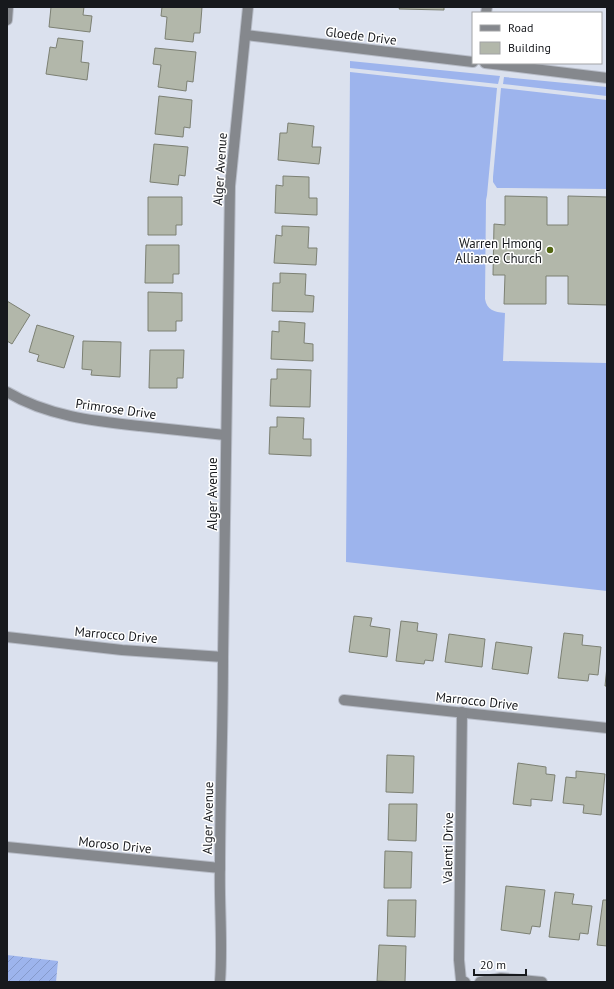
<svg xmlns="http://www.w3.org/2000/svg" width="614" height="989" viewBox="0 0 614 989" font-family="'PT Sans',sans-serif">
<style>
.grass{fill:#9db4ed}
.garden{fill:url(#garden-furrows)}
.building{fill:#b2b7aa;stroke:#7c8073}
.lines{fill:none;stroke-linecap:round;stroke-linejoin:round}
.street-casing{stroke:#b8bdc8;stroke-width:12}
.street{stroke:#85888d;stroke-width:10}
.poi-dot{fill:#536713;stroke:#fff;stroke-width:1.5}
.labels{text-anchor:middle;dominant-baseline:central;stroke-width:3;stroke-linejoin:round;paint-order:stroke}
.street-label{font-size:13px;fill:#17191d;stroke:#fff}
.poi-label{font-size:13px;fill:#17191d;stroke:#fff;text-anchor:end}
</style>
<defs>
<pattern id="garden-furrows" width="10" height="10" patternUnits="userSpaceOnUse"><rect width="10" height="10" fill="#9db4ed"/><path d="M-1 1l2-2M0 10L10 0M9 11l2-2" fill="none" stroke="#869acb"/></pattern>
</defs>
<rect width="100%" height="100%" fill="#dbe1ee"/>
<g class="grass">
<path d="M350,61L500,76L498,84L350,68Z"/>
<path d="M350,72L497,88L487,195L486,200L485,299C487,310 494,312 505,313L503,361L607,363V591L346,562Z"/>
<path d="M504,77L607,87V96L503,84Z"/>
<path d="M501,88L607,100V189L497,188L493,182V177Z"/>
</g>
<path class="garden" d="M7,955L58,961L56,982H7Z"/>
<g class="building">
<path d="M51,7H84L83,15L92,16L90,32L49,27Z"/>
<path d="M162,7H202L200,33H194L193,42L165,39L167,17L161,16Z"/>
<path d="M400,7H444V10L399,9Z"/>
<path d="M58,38L83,41L81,62L89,63L87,80L46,74L50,47L56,48Z"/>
<path d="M155,48L196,52L193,82L187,81L186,91L158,87L161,65L153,64Z"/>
<path d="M159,96L192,100L190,128L184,127L183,137L155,134Z"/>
<path d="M288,123L314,126L312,147H321L319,164L278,160L280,133H287Z"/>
<path d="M154,144L188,147L185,176L179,175L178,185L150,182Z"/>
<path d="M283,176L309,177V198H317V215L275,213L276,185L283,186Z"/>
<path d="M505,196L547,197V225H568V196L607,197V305L568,304V276H546V304H504L505,275H493L494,224L505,225Z"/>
<path d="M148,197H182V225H176V235H148Z"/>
<path d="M282,226L309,227L308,248H317L316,265L274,263L276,235L282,236Z"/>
<path d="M146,245H179V274H173V283H145Z"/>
<path d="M280,273L306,274L305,295L314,296L313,312L272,311L273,283H280Z"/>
<path d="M148,292L182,293V321H176V331H148Z"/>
<path d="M7,301L30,315L12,344L7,341Z"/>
<path d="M279,321L305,323L304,343L313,344V361L271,359L272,331L279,332Z"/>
<path d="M37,325L74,336L64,368L37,361L39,355L29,352Z"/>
<path d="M83,341L121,342L120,377L91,375L92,370L82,369Z"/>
<path d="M150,350H184L183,378H177V388H149Z"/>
<path d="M277,369L311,370L310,407L270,406L271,379H277Z"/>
<path d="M277,417L304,418L303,439H311V456L269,454L270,427H277Z"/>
<path d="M354,616L372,618L370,626L390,629L387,657L349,652Z"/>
<path d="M401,621L418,623L417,631L437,634L433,661L425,660L424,664L396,661Z"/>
<path d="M564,633L583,635L582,645L601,647L598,675L589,674L588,681L558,678Z"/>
<path d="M449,634L485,639L482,667L445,662Z"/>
<path d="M496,642L532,647L528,674L492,669Z"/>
<path d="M607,666V686H605Z"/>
<path d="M387,755L414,756L413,793L386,792Z"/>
<path d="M518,763L546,767V774L555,775L552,801L531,799V806L513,804Z"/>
<path d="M576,771L605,774L601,815L583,813L584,805L563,803L566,777L576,778Z"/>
<path d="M389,804H417L416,841L388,840Z"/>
<path d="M385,851L412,852L411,888H384Z"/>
<path d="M506,886L545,890L540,927L532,926L530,934L501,930Z"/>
<path d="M555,892L574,894L572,904L592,906L588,934L580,933L579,940L549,937Z"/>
<path d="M388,900H416L415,937L387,936Z"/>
<path d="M603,900H607V946L597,945Z"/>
<path d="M379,945L406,946L405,982L377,981Z"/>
</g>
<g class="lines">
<defs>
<g id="street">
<path d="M486,13L487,7"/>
<path d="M7,20L8,7"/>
<path d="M246,35L473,62"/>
<path d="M485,63L607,78"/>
<path d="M7,392C47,416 94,421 140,426C168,429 197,432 225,435"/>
<path d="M7,637L122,650L223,657"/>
<path d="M344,700L607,728"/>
<path d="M462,712L459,960L461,980L465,982"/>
<path d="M7,847L220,868"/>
<path d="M220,982C223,944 219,905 220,867C220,797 223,727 223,657L230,186L248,7"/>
<path d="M480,982L501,978L542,982"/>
</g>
</defs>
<use href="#street" class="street-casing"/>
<use href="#street" class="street"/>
</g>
<circle class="poi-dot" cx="550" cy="250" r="4"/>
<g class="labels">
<g class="street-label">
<text transform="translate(361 36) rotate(7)">Gloede Drive</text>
<text transform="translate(220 169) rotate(-86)">Alger Avenue</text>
<text transform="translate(116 409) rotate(8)">Primrose Drive</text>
<text transform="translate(212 494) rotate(-90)">Alger Avenue</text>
<text transform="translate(116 635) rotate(5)">Marrocco Drive</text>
<text transform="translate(477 701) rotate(6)">Marrocco Drive</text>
<text transform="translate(208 818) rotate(-89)">Alger Avenue</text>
<text transform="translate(115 845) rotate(6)">Moroso Drive</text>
<text transform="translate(448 848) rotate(-89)">Valenti Drive</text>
</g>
<g class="poi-label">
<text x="542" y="243">Warren Hmong<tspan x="542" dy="15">Alliance Church</tspan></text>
</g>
</g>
<rect width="614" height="989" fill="none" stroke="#17191d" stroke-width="16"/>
<rect x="472" y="12" width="130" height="52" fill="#ffffff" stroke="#a2a3a5"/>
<rect x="480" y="25" width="20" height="6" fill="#85888d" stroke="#a2a3a5"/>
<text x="508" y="32" font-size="12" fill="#17191d">Road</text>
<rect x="480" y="42" width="20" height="12" fill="#b2b7aa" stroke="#a2a3a5"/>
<text x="508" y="52" font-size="12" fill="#17191d">Building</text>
<path d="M474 969v6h52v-6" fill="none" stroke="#17191d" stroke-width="2"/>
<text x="480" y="969" font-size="12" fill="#17191d" stroke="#ffffff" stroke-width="3" paint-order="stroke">20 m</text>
</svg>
